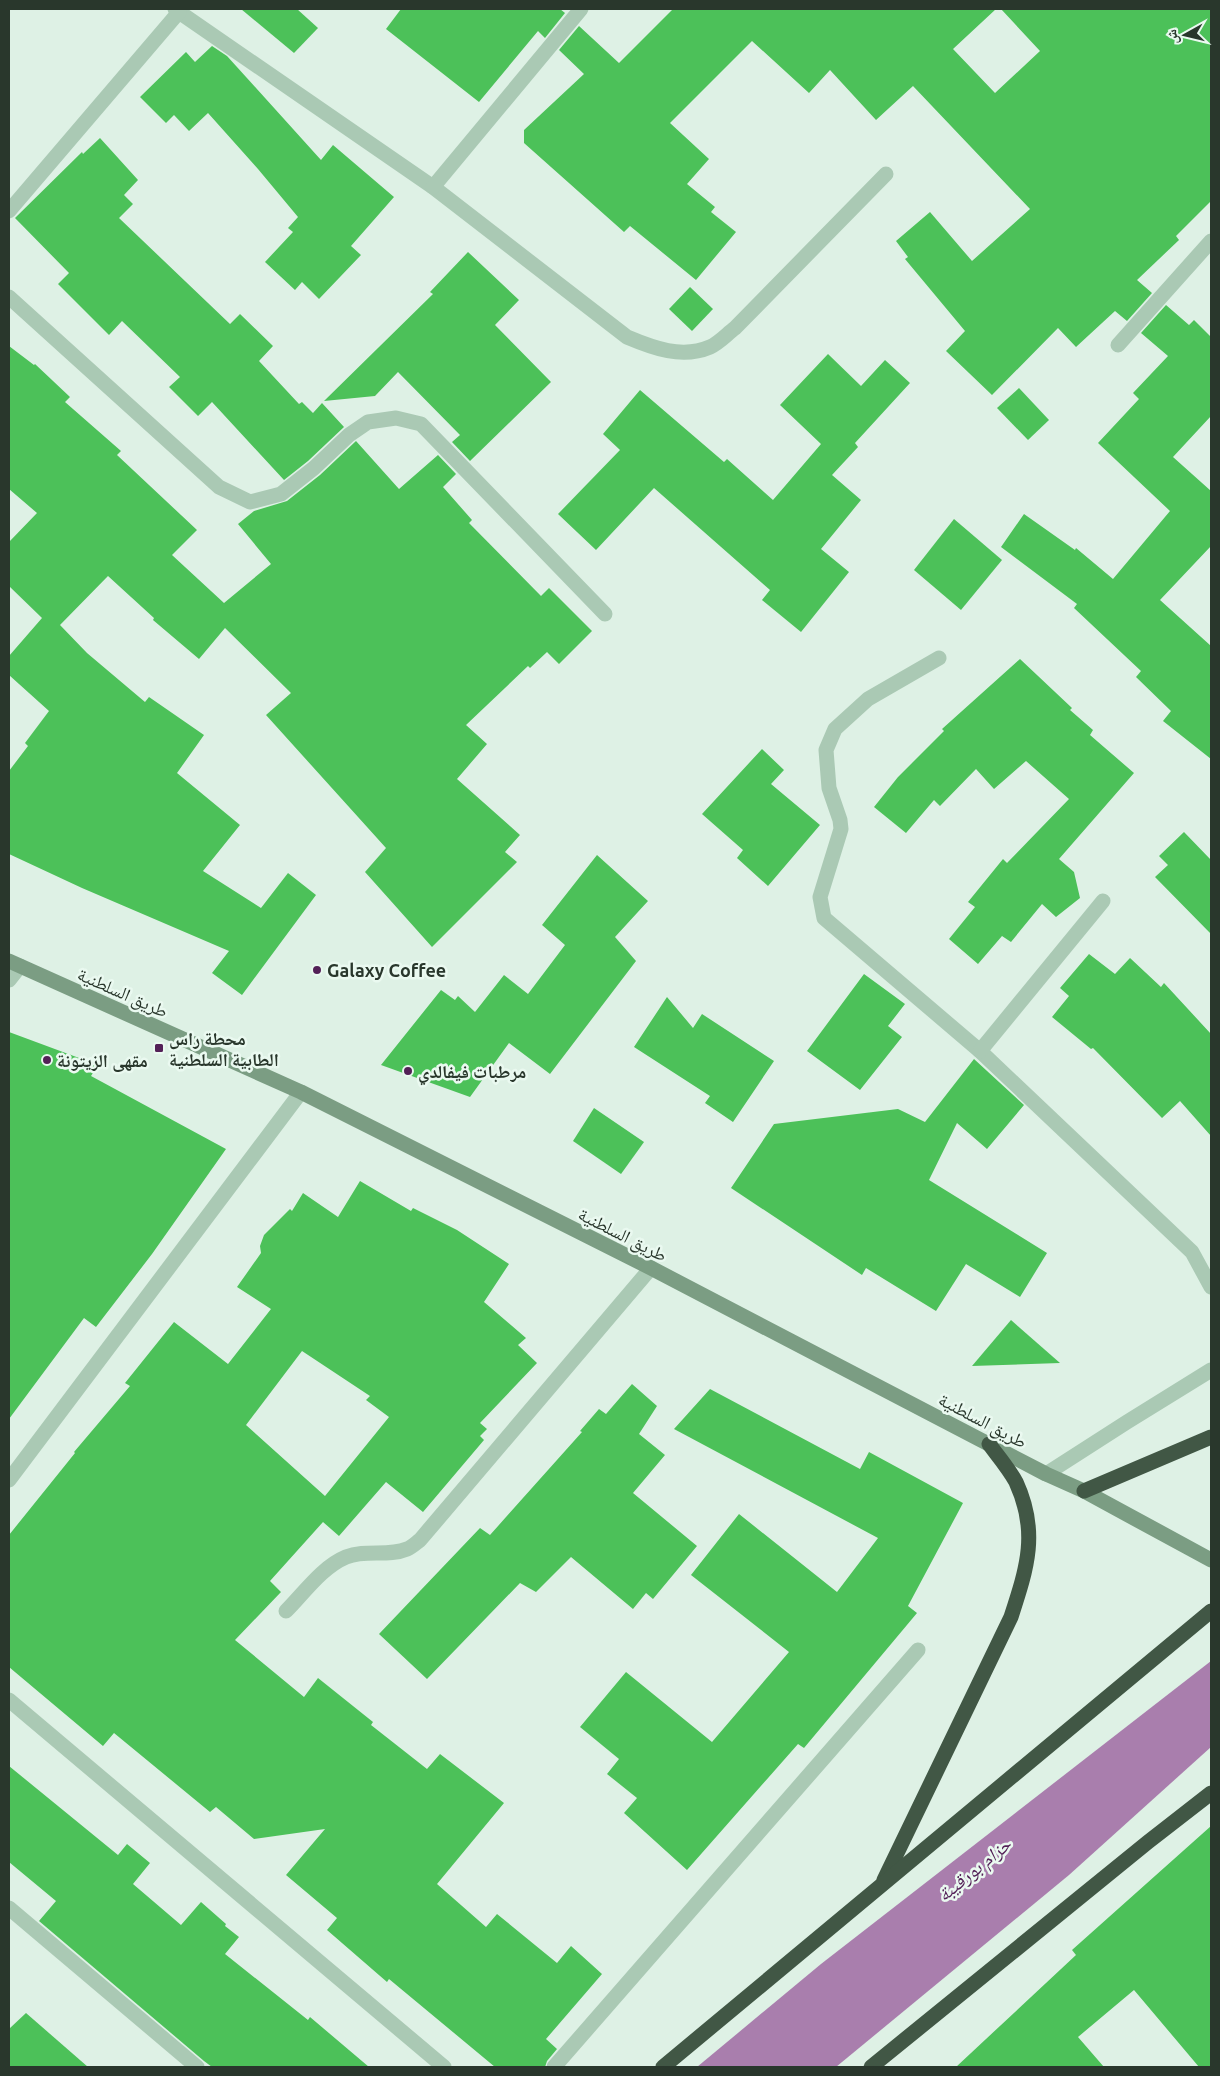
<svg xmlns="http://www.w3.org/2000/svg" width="1220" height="2076" viewBox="0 0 1220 2076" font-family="Ubuntu,'Noto Naskh Arabic',sans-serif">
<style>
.water{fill:#a97ead}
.building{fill:#4cc159;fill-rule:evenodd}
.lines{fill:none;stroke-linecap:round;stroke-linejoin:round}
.street{stroke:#aac9b4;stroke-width:15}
.secondary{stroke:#7b9d83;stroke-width:15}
.highway{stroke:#415745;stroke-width:15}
.poi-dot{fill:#532057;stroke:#eaf9f0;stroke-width:2}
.labels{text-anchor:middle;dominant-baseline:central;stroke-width:5;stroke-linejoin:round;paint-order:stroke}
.poi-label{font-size:18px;font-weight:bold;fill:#29372c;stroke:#eaf9f0;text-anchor:start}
.street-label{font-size:18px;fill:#29372c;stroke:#eaf9f0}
.water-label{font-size:19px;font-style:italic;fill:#532057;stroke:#eaf9f0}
</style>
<rect width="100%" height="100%" fill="#def1e5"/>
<path class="water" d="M1211,1661V1747L1069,1875L836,2067H697L821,1964Z"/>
<g class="building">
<path d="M241,9H297L318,28L294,53Z"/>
<path d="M401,9H560L565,13L545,38L538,31L479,102L386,29Z"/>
<path d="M673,9H996L953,49L995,93L1040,51L1001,9H1211V201L1176,236L1179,240L1137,280L1152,293L1127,321L1115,311L1076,347L1058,328L992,395L946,351L965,331L905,259L908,257L896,241L930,212L972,261L1030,209L913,86L876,120L830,70L809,93L752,41L670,123L709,159L687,184L715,207L711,212L736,232L696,280L630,226L624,232L524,143V130L584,74L559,50L579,26L619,63Z"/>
<path d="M212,46L227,56L321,160L333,145L394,197L351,246L361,255L319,299L302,282L295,290L265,262L293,232L288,228L298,217L258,169L208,113L189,131L174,115L166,123L140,97L186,52L195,62Z"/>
<path d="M100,138L138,180L124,195L133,204L119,218L230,324L240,314L273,346L259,361L299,404L302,402L313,413L322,403L344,427L308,461L284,480L212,402L198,416L169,387L180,377L122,321L109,335L58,284L69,273L15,218L82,152L83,154Z"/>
<path d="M468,252L519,300L495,325L551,382L470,461L452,442L460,435L398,372L375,396L324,401L433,294L430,292Z"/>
<path d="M690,287L713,309L692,331L669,309Z"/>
<path d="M1166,305L1189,325L1194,320L1211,337V416L1173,457L1211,491V546L1160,600L1211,646V759L1163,721L1171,711L1136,677L1141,671L1074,608L1077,604L1001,547L1024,514L1075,550L1076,548L1113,579L1170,511L1098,443L1139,399L1133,393L1168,356L1141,333Z"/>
<path d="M9,346L34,365L35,364L70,397L65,402L121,451L117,455L197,530L172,555L224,603L271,564L238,524L254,511L287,501L320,475L356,441L399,489L438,455L456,474L443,487L472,520L469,523L541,596L549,588L592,631L559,664L547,652L530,668L528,666L466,725L487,744L457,779L520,835L505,852L517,862L432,947L365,872L386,848L266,715L291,693L225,628L199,659L153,620L154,618L108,576L60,625L87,653L145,702L149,697L204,735L177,773L240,825L203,871L261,908L288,873L316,895L242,995L212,973L229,951L82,888L9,854V771L28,746L25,743L49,711L9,675V656L42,618L9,586V542L37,513L9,489Z"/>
<path d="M828,354L861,386L885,360L910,383L855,443L858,447L832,475L861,500L821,549L849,572L801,632L762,600L770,590L654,488L596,550L558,514L620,450L603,434L640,390L724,462L727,459L773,500L821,444L780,405Z"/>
<path d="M1019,388L1049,420L1028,440L997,408Z"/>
<path d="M954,519L1002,560L961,610L914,570Z"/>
<path d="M1020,659L1072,708L1070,710L1093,730L1090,735L1134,773L1059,859L1074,872L1080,898L1056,917L1042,904L1011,942L1002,936L978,964L949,939L975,907L968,902L1003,859L1007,863L1069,799L1026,761L994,789L976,769L940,806L934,800L906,833L874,807L898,777L944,731L942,729Z"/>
<path d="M762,749L784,770L771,784L820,825L768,886L737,858L743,850L702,814Z"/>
<path d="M1184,832L1211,860V934L1155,877L1168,865L1159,856Z"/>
<path d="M597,855L648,901L615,937L636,961L550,1074L509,1043L470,1097L381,1065L441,990L455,1000L458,996L475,1012L504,975L528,994L565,945L542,925Z"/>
<path d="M1089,954L1115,974L1130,958L1161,987L1164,983L1211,1034V1136L1180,1101L1162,1118L1093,1048L1091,1049L1052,1017L1069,996L1060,988Z"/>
<path d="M864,974L905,1004L888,1026L902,1037L860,1090L807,1051Z"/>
<path d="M667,997L693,1028L702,1014L774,1061L733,1122L705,1103L710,1096L634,1047Z"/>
<path d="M9,1032L98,1065L91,1076L226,1149L152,1254L96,1327L84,1318L9,1419Z"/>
<path d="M974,1059L1024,1105L987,1149L957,1123L929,1180L1047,1253L1020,1297L966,1264L936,1311L866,1268L862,1275L731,1188L774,1124L898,1109L925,1122Z"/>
<path d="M594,1108L644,1142L621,1174L573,1141Z"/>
<path d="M360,1181L411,1211L413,1208L457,1230L509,1264L484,1302L526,1338L518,1345L537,1363L480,1423L487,1429L480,1436L484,1440L423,1512L386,1482L339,1536L323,1522L270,1581L281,1592L235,1640L304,1697L318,1678L373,1722L371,1725L427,1769L440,1754L504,1803L437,1884L486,1927L497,1914L557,1963L571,1946L602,1974L546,2039L557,2049L547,2061L545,2067H495L389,1979L387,1982L327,1930L337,1918L286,1875L325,1829L254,1839L216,1807L210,1812L114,1733L103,1746L9,1667V1535L75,1453L74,1452L130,1386L125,1383L174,1322L228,1364L271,1309L237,1287L261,1253L260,1246L264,1235L290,1209L292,1211L303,1193L338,1217ZM302,1351L370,1396L366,1400L389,1417L325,1496L246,1425Z"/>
<path d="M1011,1320L1060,1363L972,1366Z"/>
<path d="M632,1384L657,1406L639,1434L665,1455L633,1493L697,1546L653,1599L646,1593L633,1609L571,1557L536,1592L520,1583L427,1679L379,1634L480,1528L490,1535L582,1432L580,1431L599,1409L606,1414Z"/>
<path d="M710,1389L860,1469L869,1452L963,1503L908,1606L917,1613L804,1748L798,1744L687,1870L624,1813L637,1798L607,1774L619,1759L580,1727L626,1672L712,1742L789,1652L691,1575L739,1514L837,1592L878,1538L674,1429Z"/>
<path d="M9,1766L118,1855L127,1844L150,1863L133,1884L181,1925L201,1902L226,1924L225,1926L239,1937L225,1954L308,2020L310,2017L369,2067H212L204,2061L39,1921L56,1901L9,1862Z"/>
<path d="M1211,1826V2067H1199L1134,1990L1078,2037L1104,2067H956L1076,1955L1072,1950Z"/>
<path d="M26,2013L88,2067H9V2029Z"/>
</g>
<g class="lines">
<g class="street">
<path d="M179,12L433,187L627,337C653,348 682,359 710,347C719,343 727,334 735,328L886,174"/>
<path d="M433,187L581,9"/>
<path d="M9,211L179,12L175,9"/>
<path d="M9,297L219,487L250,502L281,494L314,468L349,435L368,422L396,418L421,424L605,614"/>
<path d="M1118,345L1211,241"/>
<path d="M939,658L868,699L835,729L826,750L829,788L840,820L841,829L820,897L824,918L980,1051L1192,1252L1211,1287"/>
<path d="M9,980L20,966"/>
<path d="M980,1051L1103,901"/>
<path d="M1046,1474L1127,1422L1211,1370"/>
<path d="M9,1480L301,1092"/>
<path d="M286,1611C304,1593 322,1567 346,1557C366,1549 388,1557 407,1549C412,1547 416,1543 420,1540L651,1268"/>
<path d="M9,1700L444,2067"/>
<path d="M9,1908L197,2067"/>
<path d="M554,2067L918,1650"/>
</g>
<path class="secondary" d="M9,961L301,1092L651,1268L1046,1474L1084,1491L1211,1560"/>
<g class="highway">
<path d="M1084,1491L1211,1437"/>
<path d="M884,1880L1011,1617C1027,1568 1039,1532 1016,1482C1009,1469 998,1456 989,1444"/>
<path d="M663,2067L1211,1611"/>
<path d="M871,2067L1148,1842L1211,1793"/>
</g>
</g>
<g class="poi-dot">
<circle cx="317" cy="970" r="5"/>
<rect x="154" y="1043" width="10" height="10" rx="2.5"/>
<circle cx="47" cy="1060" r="5"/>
<circle cx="408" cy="1071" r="5"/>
</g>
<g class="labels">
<g class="poi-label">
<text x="327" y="970">Galaxy Coffee</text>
<text x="169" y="1038">محطة راس<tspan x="169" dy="21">الطابية السلطنية</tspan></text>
<text x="57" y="1060">مقهى الزيتونة</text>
<text x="418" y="1071">مرطبات فيفالدي</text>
</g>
<g class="street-label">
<text transform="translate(123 992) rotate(24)">طريق السلطنية</text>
<text transform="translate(623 1234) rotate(27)">طريق السلطنية</text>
<text transform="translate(983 1420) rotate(28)">طريق السلطنية</text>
</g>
<g class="water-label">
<text transform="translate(974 1869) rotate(-39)">حزام بورقيبة</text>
</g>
</g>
<rect width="1220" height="2076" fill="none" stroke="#29372c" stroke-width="20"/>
<g transform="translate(1185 35) rotate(262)" stroke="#eaf9f0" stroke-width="4" paint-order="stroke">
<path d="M0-4L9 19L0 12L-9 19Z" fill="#29372c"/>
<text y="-8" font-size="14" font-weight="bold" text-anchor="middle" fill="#29372c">ش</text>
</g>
</svg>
